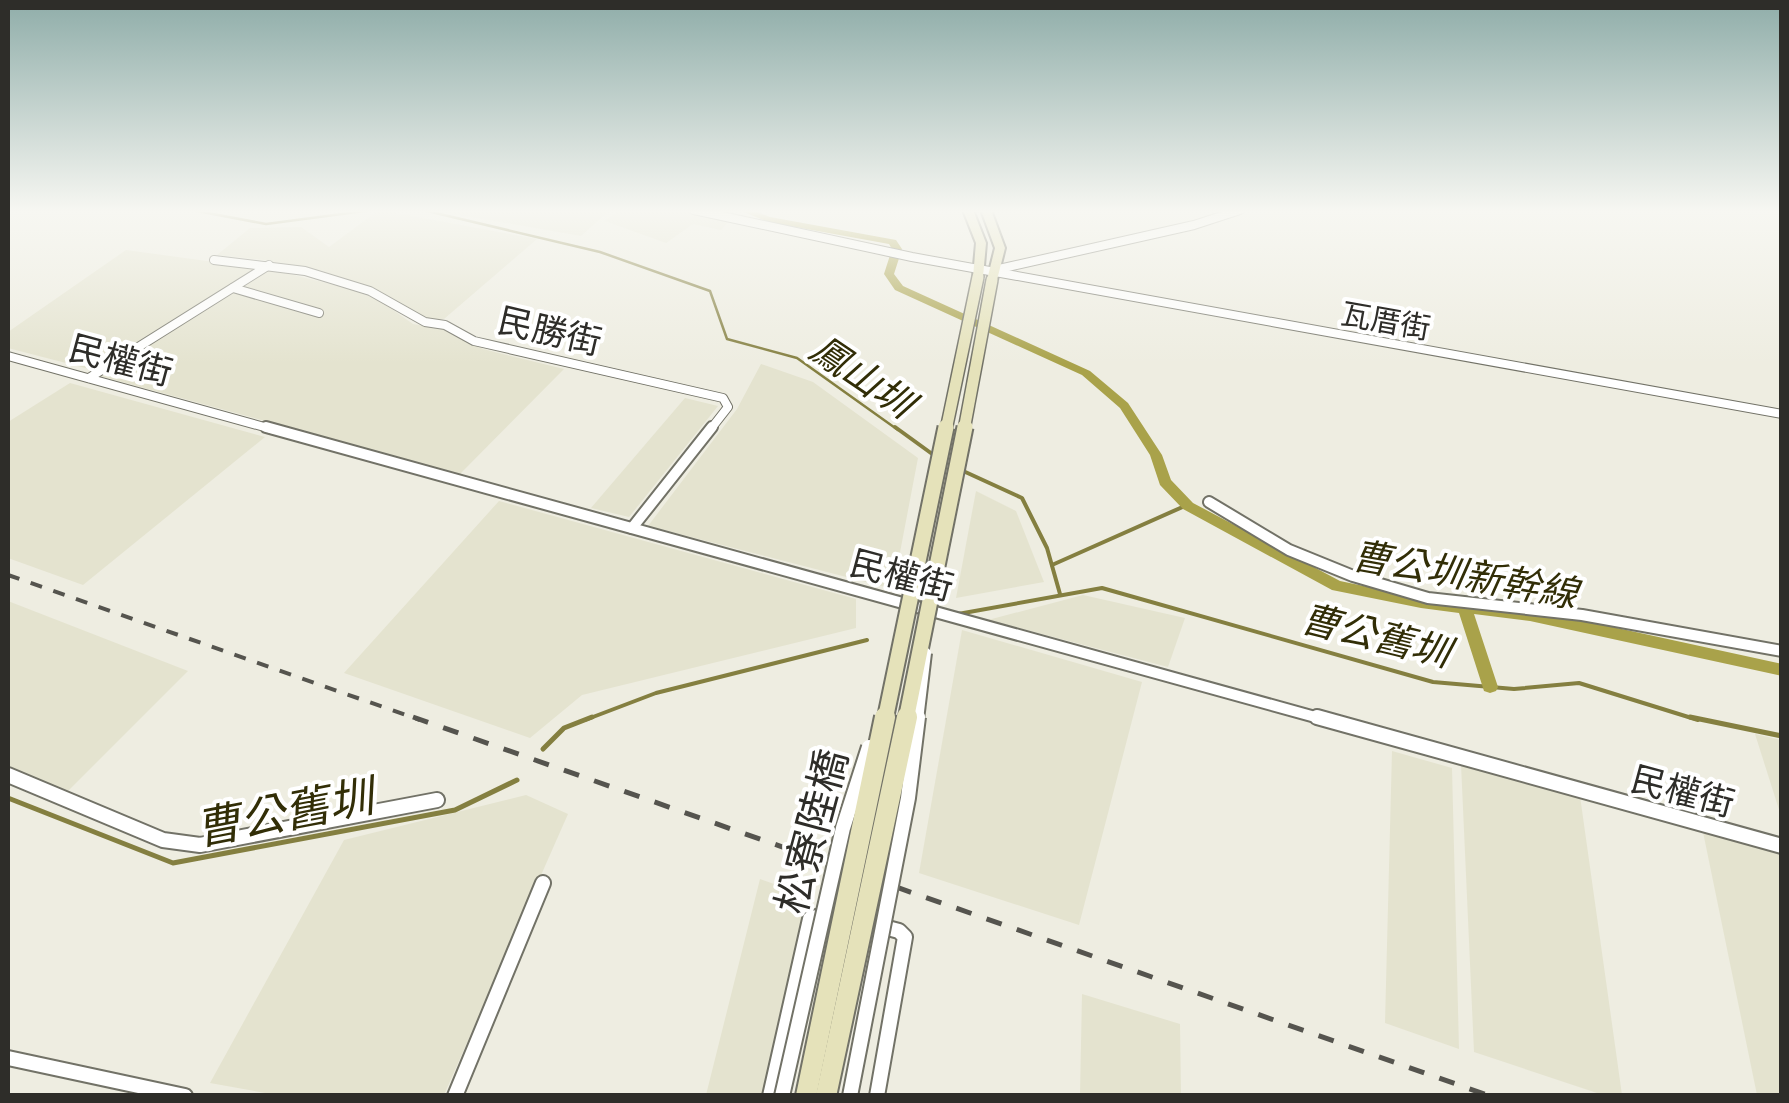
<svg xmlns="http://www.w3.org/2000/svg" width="1789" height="1103" viewBox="0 0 1789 1103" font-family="'Open Sans','Noto Sans TC',sans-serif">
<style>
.built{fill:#e4e3cf}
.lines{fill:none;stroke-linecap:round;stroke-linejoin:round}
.stream-far2{stroke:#847f40;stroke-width:2.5}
.stream-far1{stroke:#847f40;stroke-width:4}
.stream{stroke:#847f40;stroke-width:5}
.canal{fill:#a9a24a;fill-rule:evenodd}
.street-far2-casing{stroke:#727267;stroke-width:10}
.street-far1-casing{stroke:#727267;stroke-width:14}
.street-casing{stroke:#727267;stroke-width:18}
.secondary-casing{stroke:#727267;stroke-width:4}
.street-far2{stroke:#fff;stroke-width:8}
.street-far1{stroke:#fff;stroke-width:10}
.street{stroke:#fff;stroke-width:14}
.secondary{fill:#e5e2ba;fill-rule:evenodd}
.rail-far1{stroke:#55544e;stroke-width:4;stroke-dasharray:12 12;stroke-linecap:butt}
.rail{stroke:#55544e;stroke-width:5;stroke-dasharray:16 16;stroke-linecap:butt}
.street-bridge-far1-casing{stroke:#727267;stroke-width:14;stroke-linecap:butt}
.street-bridge-casing{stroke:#727267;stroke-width:18;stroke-linecap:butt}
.secondary-bridge-far2-casing{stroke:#727267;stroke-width:14;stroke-linecap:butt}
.secondary-bridge-far1-casing{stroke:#727267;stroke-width:19;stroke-linecap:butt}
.secondary-bridge-casing{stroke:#727267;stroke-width:24;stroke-linecap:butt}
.street-bridge-far1{stroke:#fff;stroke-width:10}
.street-bridge{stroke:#fff;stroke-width:14}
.secondary-bridge-far2{stroke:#e5e2ba;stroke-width:11}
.secondary-bridge-far1{stroke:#e5e2ba;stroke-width:15}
.secondary-bridge{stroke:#e5e2ba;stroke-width:20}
.labels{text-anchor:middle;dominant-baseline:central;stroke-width:8;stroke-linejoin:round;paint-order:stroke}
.far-street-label{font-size:30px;fill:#2e2d29;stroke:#fff}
.street-label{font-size:35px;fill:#2e2d29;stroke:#fff}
.water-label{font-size:38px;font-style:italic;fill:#322e07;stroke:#fff}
.near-street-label{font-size:42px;fill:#2e2d29;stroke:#fff}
.near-water-label{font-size:45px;font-style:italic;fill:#322e07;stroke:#fff}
</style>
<rect width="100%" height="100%" fill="#eeede1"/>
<g class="built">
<path d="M379,210L537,239L444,319L426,320L389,297L344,279L264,260L217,255L250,228L301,227L329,247Z"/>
<path d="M431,210H610L581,236Z"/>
<path d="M620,210H678L729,221L721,230L693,224L666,243L605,221Z"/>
<path d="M126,250L258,268L93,370L8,348V332Z"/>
<path d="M269,269L347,288L379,300L413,324L443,329L483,349L564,369L460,474L100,376Z"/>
<path d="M761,364L813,382L918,458L893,589L648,526L737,409Z"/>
<path d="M70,383L265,437L83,585L8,558V422Z"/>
<path d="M685,398L718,406L629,517L591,508Z"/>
<path d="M976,491L1016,511L1044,582L956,598Z"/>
<path d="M499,501L856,599V628L582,695L530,738L344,673Z"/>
<path d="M1083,595L1185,618L1168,667L988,620Z"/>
<path d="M8,601L188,671L66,793L8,774Z"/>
<path d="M962,630L1142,682L1079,925L919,873Z"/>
<path d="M1755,734L1781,740V816Z"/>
<path d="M1392,751L1452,768L1459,1049L1385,1023Z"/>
<path d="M1461,764L1580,796L1622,1095H1603L1474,1052Z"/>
<path d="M526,795L568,814L444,1095H276L210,1083L344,840Z"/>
<path d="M1703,832L1781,853V1095H1757Z"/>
<path d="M760,879L808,896L763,1095H706Z"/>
<path d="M1082,994L1180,1024L1181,1095H1080Z"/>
</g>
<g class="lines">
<g class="stream-far2">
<path d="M102,210H124"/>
<path d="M192,210L266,224L372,210"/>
<path d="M423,210L600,252L710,291L727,339L797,358L898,430"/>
</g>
<g class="stream-far1">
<path d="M895,427L935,456"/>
<path d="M961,470L1022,498L1047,548L1060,594"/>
<path d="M1052,565L1187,505"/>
<path d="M958,614L1102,588L1433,682L1514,689L1579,683L1698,720"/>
<path d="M585,720L656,693L867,640"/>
</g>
<g class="stream">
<path d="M1690,717L1782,736"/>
<path d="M543,749L564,728L592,717"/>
<path d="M8,798L173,863L455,810L517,780"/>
</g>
<path class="canal" d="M739,210H751L770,217L896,240L902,249L894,274L903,286L1090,371L1128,403L1162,455L1171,480L1193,503L1340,581L1421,598L1530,609L1782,664V676L1530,621L1474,614L1498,687L1496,691L1490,693L1484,691L1459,613L1421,608L1332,590L1183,509L1160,485L1150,455L1120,408L1082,375L895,290L884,274L892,249L889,244L768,222Z"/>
<defs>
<g id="street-far2">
<path d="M694,210L912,257L1782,414"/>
<path d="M214,260L305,271L370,291L425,322L445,325L474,341L723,398L728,407L710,430"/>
<path d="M999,269L1194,225L1240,210"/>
<path d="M233,288L319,313"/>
<path d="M8,356L275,430"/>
<path d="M89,378L269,265"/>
</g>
<g id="street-far1">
<path d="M266,427L1326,720"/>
<path d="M1209,502L1289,550L1353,576L1428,598L1582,615L1782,651"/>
<path d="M632,528L712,427"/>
</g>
<g id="street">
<path d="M1317,717L1782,846"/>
<path d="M8,775L163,840L200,845L437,800"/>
<path d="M861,921L899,931L905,937L877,1096"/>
<path d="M8,1058L185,1096"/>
<path d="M455,1096L543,883"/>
<path d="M770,1096L810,919L831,913L844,917"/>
</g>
<g id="secondary">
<path d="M963,210H973L986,243L983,277L978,280L973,277L976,243Z"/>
<path d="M981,210H991L1005,248L997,280L992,283L987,280L995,248Z"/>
</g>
</defs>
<use href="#street-far2" class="street-far2-casing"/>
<use href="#street-far1" class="street-far1-casing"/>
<use href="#street" class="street-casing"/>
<use href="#secondary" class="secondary-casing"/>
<use href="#street-far2" class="street-far2"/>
<use href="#street-far1" class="street-far1"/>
<use href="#street" class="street"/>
<use href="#secondary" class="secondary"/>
<path class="rail-far1" d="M8,575L420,720"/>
<path class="rail" d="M413,717L1490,1096"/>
<defs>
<path id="street-bridge-far1" d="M918,720L926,653"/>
<g id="street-bridge">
<path d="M782,1096L843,828L869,747"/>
<path d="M850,1096L908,798L918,717"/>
</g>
<g id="secondary-bridge-far2">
<path d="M946,430L978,277"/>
<path d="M964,430L992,280"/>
</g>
<g id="secondary-bridge-far1">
<path d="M885,720L946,427"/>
<path d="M906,720L965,427"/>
</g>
<g id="secondary-bridge">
<path d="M806,1096L885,717"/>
<path d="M826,1096L907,717"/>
</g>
</defs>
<use href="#street-bridge-far1" class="street-bridge-far1-casing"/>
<use href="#street-bridge" class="street-bridge-casing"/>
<use href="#secondary-bridge-far2" class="secondary-bridge-far2-casing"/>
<use href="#secondary-bridge-far1" class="secondary-bridge-far1-casing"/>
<use href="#secondary-bridge" class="secondary-bridge-casing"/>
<use href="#street-bridge-far1" class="street-bridge-far1"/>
<use href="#street-bridge" class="street-bridge"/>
<use href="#secondary-bridge-far2" class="secondary-bridge-far2"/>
<use href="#secondary-bridge-far1" class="secondary-bridge-far1"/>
<use href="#secondary-bridge" class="secondary-bridge"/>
</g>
<linearGradient id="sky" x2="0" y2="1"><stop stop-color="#8fada9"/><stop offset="0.58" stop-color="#f7f7f2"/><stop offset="1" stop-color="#f7f7f2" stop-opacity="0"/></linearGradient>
<rect width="1789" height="364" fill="url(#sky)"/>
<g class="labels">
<g class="far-street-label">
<text transform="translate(1386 320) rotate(10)">瓦厝街</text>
</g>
<g class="street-label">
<text transform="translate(550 330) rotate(13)">民勝街</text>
<text transform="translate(121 359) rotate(15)">民權街</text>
<text transform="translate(902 574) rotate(15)">民權街</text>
<text transform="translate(1683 790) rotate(15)">民權街</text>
</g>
<g class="water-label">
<text transform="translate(863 375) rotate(34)">鳳山圳</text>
<text transform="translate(1465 573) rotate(10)">曹公圳新幹線</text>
<text transform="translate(1376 634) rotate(14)">曹公舊圳</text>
</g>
<g class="near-street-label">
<text transform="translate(810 831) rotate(-75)">松寮陸橋</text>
</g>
<g class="near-water-label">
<text transform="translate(284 811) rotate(-11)">曹公舊圳</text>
</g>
</g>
<rect width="1789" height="1103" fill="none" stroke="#2e2d29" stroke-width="20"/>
</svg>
